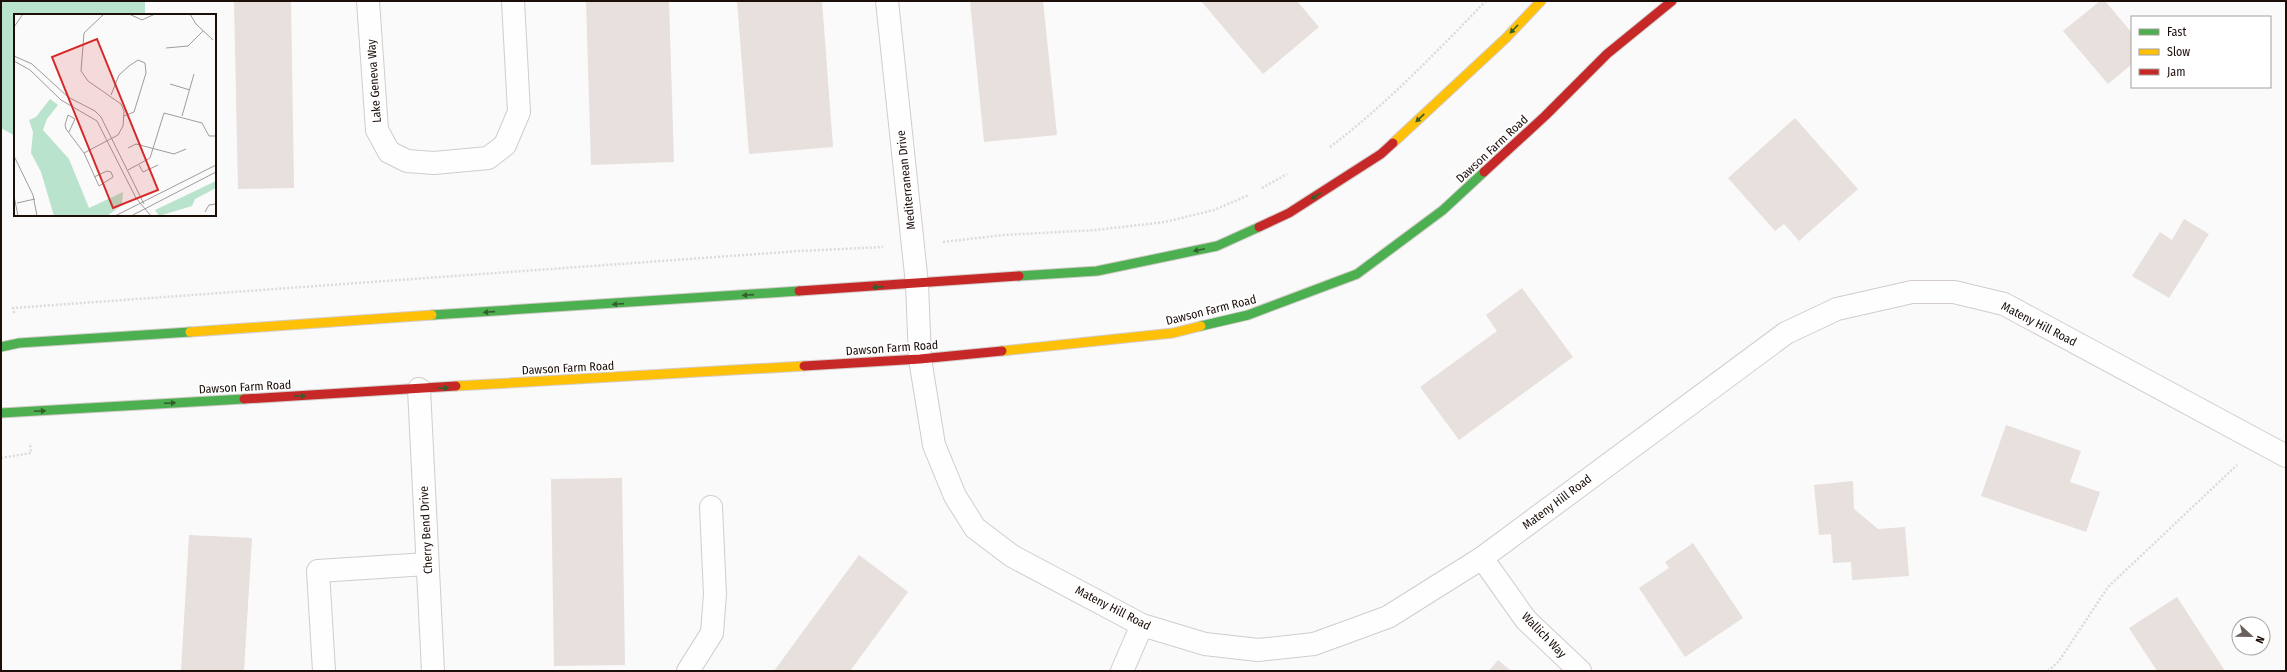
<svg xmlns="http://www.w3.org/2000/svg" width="2287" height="672" viewBox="0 0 2287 672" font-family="'Fira Sans Condensed',sans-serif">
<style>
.forest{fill:#bae3cd}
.building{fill:#e7e0dd}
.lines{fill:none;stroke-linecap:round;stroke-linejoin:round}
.street-casing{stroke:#d3ccca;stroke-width:24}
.fast-casing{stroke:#d3ccca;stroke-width:11}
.slow-casing{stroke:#d3ccca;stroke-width:11}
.jam-casing{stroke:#d3ccca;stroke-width:11}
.path{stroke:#dbdbdb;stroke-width:2.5;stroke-dasharray:2 2;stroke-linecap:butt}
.street{stroke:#fefefe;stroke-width:22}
.fast{stroke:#4caf50;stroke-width:9}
.slow{stroke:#ffc107;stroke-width:9}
.jam{stroke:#c62828;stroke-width:9}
.oneway{fill:#345f2d}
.labels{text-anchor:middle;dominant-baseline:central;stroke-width:3.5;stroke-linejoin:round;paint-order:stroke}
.street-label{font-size:12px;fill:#1c0f0a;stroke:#fff}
.inset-road{fill:none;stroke:#a19c9a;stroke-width:1}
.view{fill:#d62828;fill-opacity:0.15;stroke:#d62828;stroke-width:2}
.inset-edge{fill:none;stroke:#1c0f0a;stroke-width:2}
</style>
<rect width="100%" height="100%" fill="#fafafa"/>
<path class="forest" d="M1,1H145V15H15V136L1,128Z"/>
<g class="building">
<path d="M234,1H291L294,188L238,189Z"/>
<path d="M586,1H669L674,162L591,165Z"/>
<path d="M737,1H822L833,147L749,154Z"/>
<path d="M970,1H1043L1057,135L984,142Z"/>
<path d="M1201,1H1297L1319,27L1263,74Z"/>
<path d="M2100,1H2105L2132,33V64L2108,84L2063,31Z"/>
<path d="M1795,118L1858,189L1799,241L1784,224L1775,231L1728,178Z"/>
<path d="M2184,219L2209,234L2169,298L2132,276L2160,232L2172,240Z"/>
<path d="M1522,288L1573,357L1459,440L1420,387L1497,331L1486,315Z"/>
<path d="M2006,425L2081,451L2070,482L2100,492L2086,532L1981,496Z"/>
<path d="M622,478L625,665L554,666L551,479Z"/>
<path d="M1853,481L1854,509L1878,529L1905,527L1909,576L1852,580L1851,562L1833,563L1831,534L1819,535L1814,485Z"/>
<path d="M189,535L252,538L244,671H181Z"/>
<path d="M1693,543L1743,618L1685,657L1639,588L1669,568L1665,562Z"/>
<path d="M859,555L908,592L850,671H774Z"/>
<path d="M2177,597L2225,671H2157L2129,628Z"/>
<path d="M1498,660L1511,671H1489Z"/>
</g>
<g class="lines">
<defs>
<g id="street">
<path d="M368,1L377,130L389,152L407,161L434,163L488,158L505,145L519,112L513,1"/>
<path d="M887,1L917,284L920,359L934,445L955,496L975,528L1012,556L1142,625L1205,644L1258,650L1314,644L1388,617L1482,558L1786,333L1837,309L1912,292H1954L2004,304L2286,456"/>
<path d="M419,389L433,671"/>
<path d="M1482,558L1526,620L1580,671"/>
<path d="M324,671L318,571L427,564"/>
<path d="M688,671L712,633L715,594L711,507"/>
<path d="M1122,671L1142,625"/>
</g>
<g id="fast">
<path d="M1019,276L1097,271L1217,246L1259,227"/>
<path d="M432,315L799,291"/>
<path d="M1201,326L1248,315L1357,274L1443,210L1484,172"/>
<path d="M1,347L19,343L190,332"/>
<path d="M1,413L244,399"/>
</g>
<g id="slow">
<path d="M1393,143L1506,38L1541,1"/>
<path d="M190,332L432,315"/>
<path d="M1002,351L1173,333L1201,326"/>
<path d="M456,386L804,366"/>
</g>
<g id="jam">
<path d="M1484,172L1545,116L1607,54L1672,1"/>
<path d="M1259,227L1289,213L1381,154L1393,143"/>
<path d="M799,291L1019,276"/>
<path d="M804,366L920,359L1002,351"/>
<path d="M244,399L456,386"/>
</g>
</defs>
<use href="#street" class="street-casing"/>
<use href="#fast" class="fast-casing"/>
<use href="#slow" class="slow-casing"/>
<use href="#jam" class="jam-casing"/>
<g class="path">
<path d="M1330,147C1387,104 1436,52 1486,1"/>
<path d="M1262,188L1287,174"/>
<path d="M943,242L1004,235L1096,230L1165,222L1214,210L1249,195"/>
<path d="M14,313L13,308L799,251L883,247"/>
<path d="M1,458L31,453L30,443"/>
<path d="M2048,671L2059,661L2108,587L2237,465"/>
</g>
<use href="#street" class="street"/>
<use href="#fast" class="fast"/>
<use href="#slow" class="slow"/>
<use href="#jam" class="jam"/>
</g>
<defs><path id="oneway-solid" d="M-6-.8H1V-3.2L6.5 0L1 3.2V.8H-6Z"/></defs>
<g class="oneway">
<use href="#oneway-solid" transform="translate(1514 29) rotate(134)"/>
<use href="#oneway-solid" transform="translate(1420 118) rotate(137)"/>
<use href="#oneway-solid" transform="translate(1316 196) rotate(147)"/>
<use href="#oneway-solid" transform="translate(1199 250) rotate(168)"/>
<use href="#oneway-solid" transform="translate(878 287) rotate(176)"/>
<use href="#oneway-solid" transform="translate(748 295) rotate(176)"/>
<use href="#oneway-solid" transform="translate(618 304) rotate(176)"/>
<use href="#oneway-solid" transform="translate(489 312) rotate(176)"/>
<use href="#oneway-solid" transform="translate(443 388) rotate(-3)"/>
<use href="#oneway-solid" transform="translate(300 396) rotate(-3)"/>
<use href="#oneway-solid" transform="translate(170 403) rotate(-3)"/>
<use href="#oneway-solid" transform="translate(40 411) rotate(-3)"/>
</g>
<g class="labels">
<g class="street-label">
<text transform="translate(374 81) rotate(-94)">Lake Geneva Way</text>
<text transform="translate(1492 149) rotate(-43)">Dawson Farm Road</text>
<text transform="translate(906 180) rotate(-96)">Mediterranean Drive</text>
<text transform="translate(1211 310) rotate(-14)">Dawson Farm Road</text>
<text transform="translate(2039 324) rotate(27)">Mateny Hill Road</text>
<text transform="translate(892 348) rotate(-4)">Dawson Farm Road</text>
<text transform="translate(568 368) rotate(-3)">Dawson Farm Road</text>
<text transform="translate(245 387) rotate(-3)">Dawson Farm Road</text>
<text transform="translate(1557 502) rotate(-37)">Mateny Hill Road</text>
<text transform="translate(426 530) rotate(-93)">Cherry Bend Drive</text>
<text transform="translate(1113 608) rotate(27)">Mateny Hill Road</text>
<text transform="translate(1544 635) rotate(46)">Wallich Way</text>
</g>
</g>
<g transform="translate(14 14)">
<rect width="202" height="202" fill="#fafafa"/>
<path d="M36,85L44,91L33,105L29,116L55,145L75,194L109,178L108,191L93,202H40L27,158L17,139L19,118L15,106L22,103ZM202,167V174L181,185L178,192L145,202L141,196Z" fill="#bae3cd"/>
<path class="inset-road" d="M115,0L128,6L141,0M176,0L182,10L199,26M0,13L9,0M152,34L174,32L189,17M0,42L18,50L54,83L81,97L87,103L130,190M0,47L16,56L47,86L83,107L122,184L137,202M156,70L176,76M97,81L105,61L115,52L124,46L131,49L132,59L120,98L110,102M168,102L180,60M55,118L61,105L54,101L51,111L52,115L70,139L85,172L99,163L97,158L93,157L80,163M114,134L122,130L160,140L172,135M70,139L104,121L109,112L110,97L107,90L74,67L67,57L70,19L90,0M0,142L19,181L23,202M125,151L129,158L144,151M114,156L136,144L150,99L188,109L195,122H202M0,182L4,202M3,189L21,185M191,198L195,191L202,190M101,202L202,151M117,202L202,158"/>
<path class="view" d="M83,25L144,176L99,194L38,43Z"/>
<rect width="202" height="202" class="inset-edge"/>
</g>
<rect width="2287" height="672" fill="none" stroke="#1c0f0a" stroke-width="4"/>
<rect x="2131" y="16" width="140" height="72" fill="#ffffff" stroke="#a49f9d"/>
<rect x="2139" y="29" width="20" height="6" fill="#4caf50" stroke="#a49f9d"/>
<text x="2167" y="36" font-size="12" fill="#1c0f0a">Fast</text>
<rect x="2139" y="49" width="20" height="6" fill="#ffc107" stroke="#a49f9d"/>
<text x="2167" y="56" font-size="12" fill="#1c0f0a">Slow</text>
<rect x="2139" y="69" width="20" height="6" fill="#c62828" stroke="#a49f9d"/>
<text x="2167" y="76" font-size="12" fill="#1c0f0a">Jam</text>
<g transform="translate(2251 636) rotate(112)"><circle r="19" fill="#ffffff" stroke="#a49f9d"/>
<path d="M0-3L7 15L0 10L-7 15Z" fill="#6a615e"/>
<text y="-6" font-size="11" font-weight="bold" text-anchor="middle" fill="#1c0f0a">N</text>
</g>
</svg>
